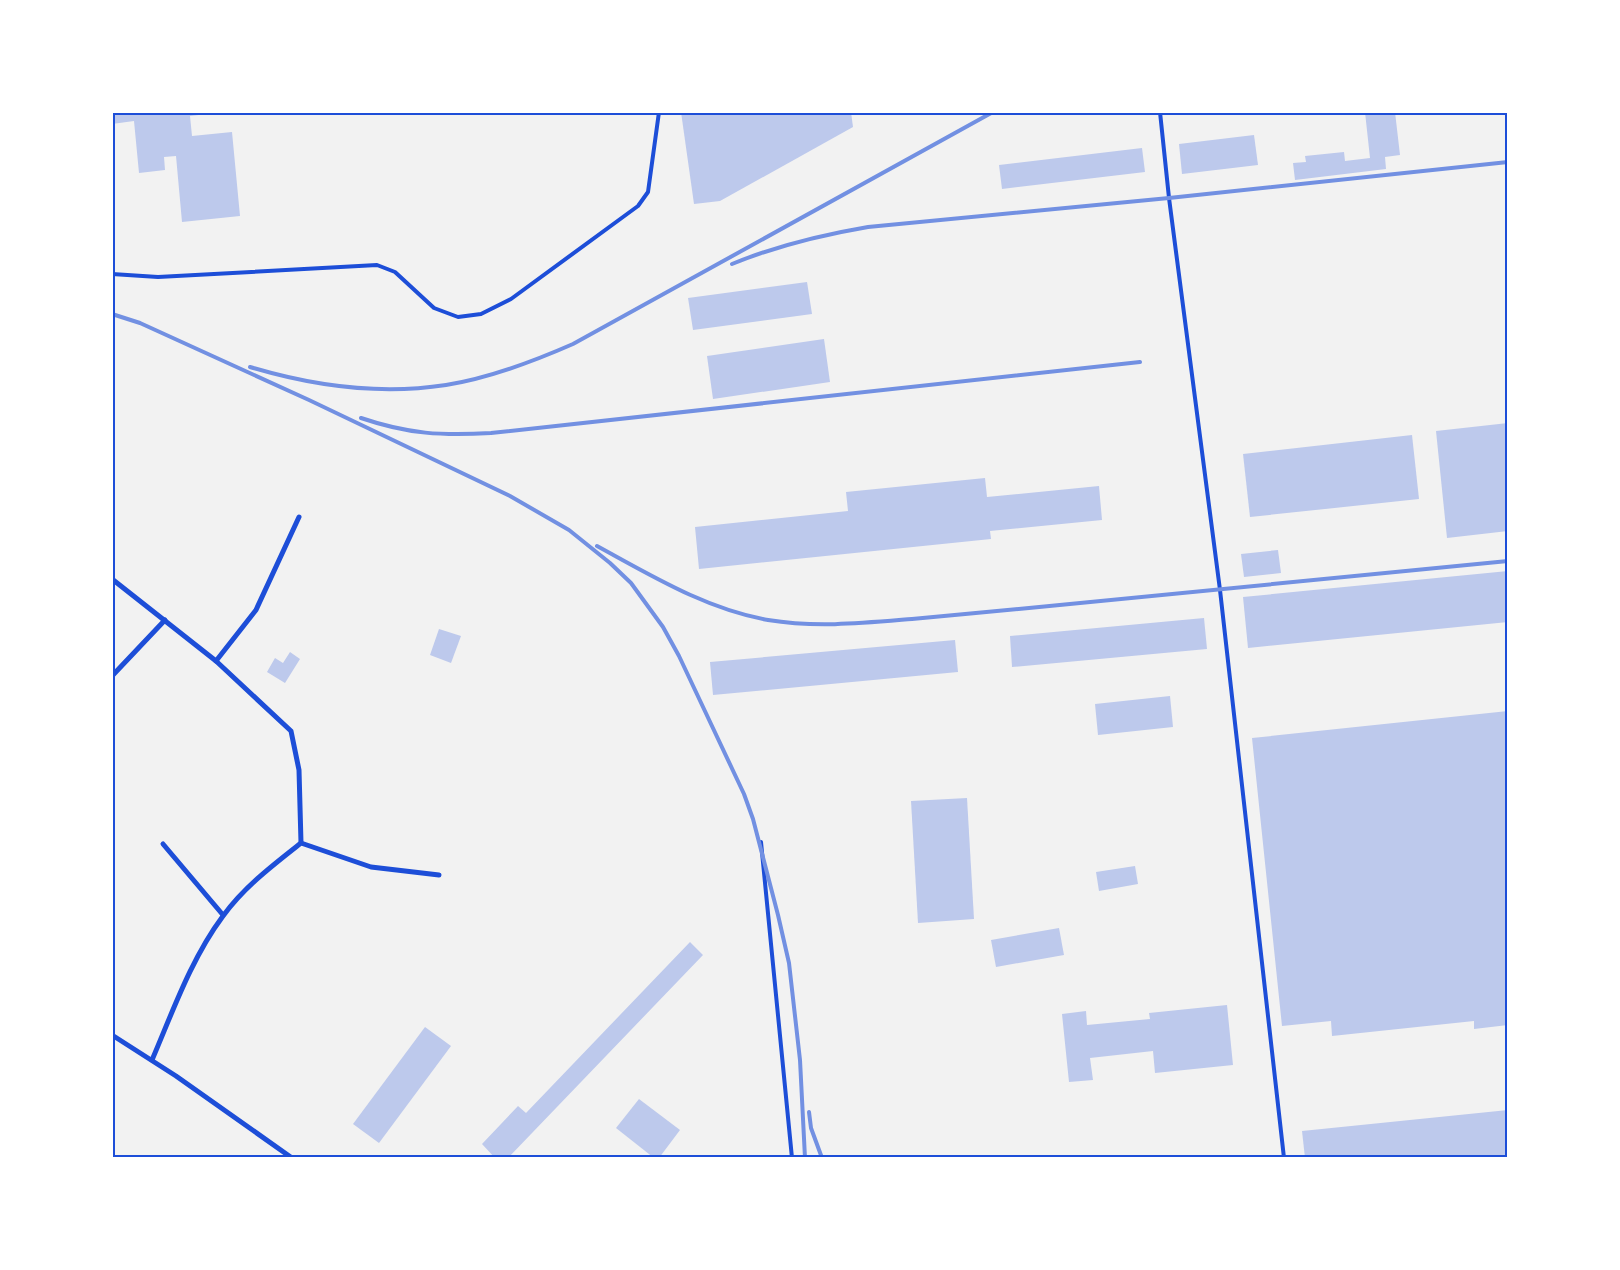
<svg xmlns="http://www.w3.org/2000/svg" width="1620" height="1270" viewBox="0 0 1620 1270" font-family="'Fira Sans',sans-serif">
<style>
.building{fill:#bdc9ec}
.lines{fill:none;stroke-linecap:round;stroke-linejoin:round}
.service{stroke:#1d4ed8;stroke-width:4}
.minor{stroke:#1d4ed8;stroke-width:5}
.rail{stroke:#7290e2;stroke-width:4}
.neatline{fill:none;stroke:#1d4ed8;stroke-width:2}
</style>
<rect width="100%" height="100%" fill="#f2f2f2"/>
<g class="building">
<path d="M112,112H207V114L190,116L192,136L232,132L240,216L182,222L176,156L164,157L165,170L139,173L134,121L112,124Z"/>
<path d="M681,112H851L853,127L720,201L694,204Z"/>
<path d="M1365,112H1395L1400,155L1385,157L1386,169L1295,180L1293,163L1306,162L1305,156L1344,152L1345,161L1370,158Z"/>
<path d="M1254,135L1258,165L1182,174L1179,144Z"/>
<path d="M1142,148L1145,172L1002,189L999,165Z"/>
<path d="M807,282L812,314L693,330L688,298Z"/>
<path d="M824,339L830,382L713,399L707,356Z"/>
<path d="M1508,423V531L1447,538L1436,431Z"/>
<path d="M1412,435L1419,499L1250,517L1243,454Z"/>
<path d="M985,478L987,497L1099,486L1102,520L990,531L991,539L699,569L695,527L848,511L846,492Z"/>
<path d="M1278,550L1281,573L1244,577L1241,554Z"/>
<path d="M1508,571V622L1248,648L1243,597Z"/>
<path d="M1204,618L1207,649L1012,667L1010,636Z"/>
<path d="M439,629L461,636L451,663L430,655Z"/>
<path d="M955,640L958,672L713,695L710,662Z"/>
<path d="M290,652L300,659L285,683L267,672L275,658L283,663Z"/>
<path d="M1170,696L1173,727L1098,735L1095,704Z"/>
<path d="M1508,711V1025L1474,1029V1021L1332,1036L1331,1021L1282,1026L1252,738Z"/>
<path d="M967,798L974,919L918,923L911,801Z"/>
<path d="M1135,866L1138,884L1099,891L1096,872Z"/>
<path d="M1059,928L1064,955L996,967L991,940Z"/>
<path d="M690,942L703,955L508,1158H495L482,1144L518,1106L526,1113Z"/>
<path d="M1227,1005L1233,1065L1155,1073L1153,1051L1090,1058L1093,1080L1069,1082L1062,1014L1086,1011L1087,1025L1150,1019L1149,1013Z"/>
<path d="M425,1027L451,1046L379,1143L353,1124Z"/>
<path d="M639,1099L680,1130L659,1158H654L616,1128Z"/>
<path d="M1508,1110V1158H1305L1302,1131Z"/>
</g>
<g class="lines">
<g class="service">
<path d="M1160,112L1169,198L1220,590L1284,1158"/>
<path d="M112,274L158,277L377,265L395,272L434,308L458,317L481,314L511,299L638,206L648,192L659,112"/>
<path d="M761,842L792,1158"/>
</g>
<g class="minor">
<path d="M112,579L216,661L291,731L299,770L301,843"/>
<path d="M216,661L256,610L299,517"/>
<path d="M112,676L165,620"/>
<path d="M163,844L223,915"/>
<path d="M112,1035L176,1076L292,1158"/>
<path d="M152,1060C173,1011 191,959 223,916C244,887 273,865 301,843L371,867L439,875"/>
</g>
<g class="rail">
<path d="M732,264C776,246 821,235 868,227L1169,198L1508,162"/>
<path d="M112,314L140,323L309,400L510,496L569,530L610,563L631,583L663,627L679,656L744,794L753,819L778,915L789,963L800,1060L805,1158"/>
<path d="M250,367C313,386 381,395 446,385C490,378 532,362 573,344L993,112"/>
<path d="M361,418C408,434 442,436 491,433L1140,362"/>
<path d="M597,546C652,576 706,609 768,620C816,628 864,623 912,619C951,615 990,612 1029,608C1188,593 1348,577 1508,561"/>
<path d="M809,1112L811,1128L822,1158"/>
</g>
</g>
<rect width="1620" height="1270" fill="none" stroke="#ffffff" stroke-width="228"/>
<rect x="114" y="114" width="1392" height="1042" class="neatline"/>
</svg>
